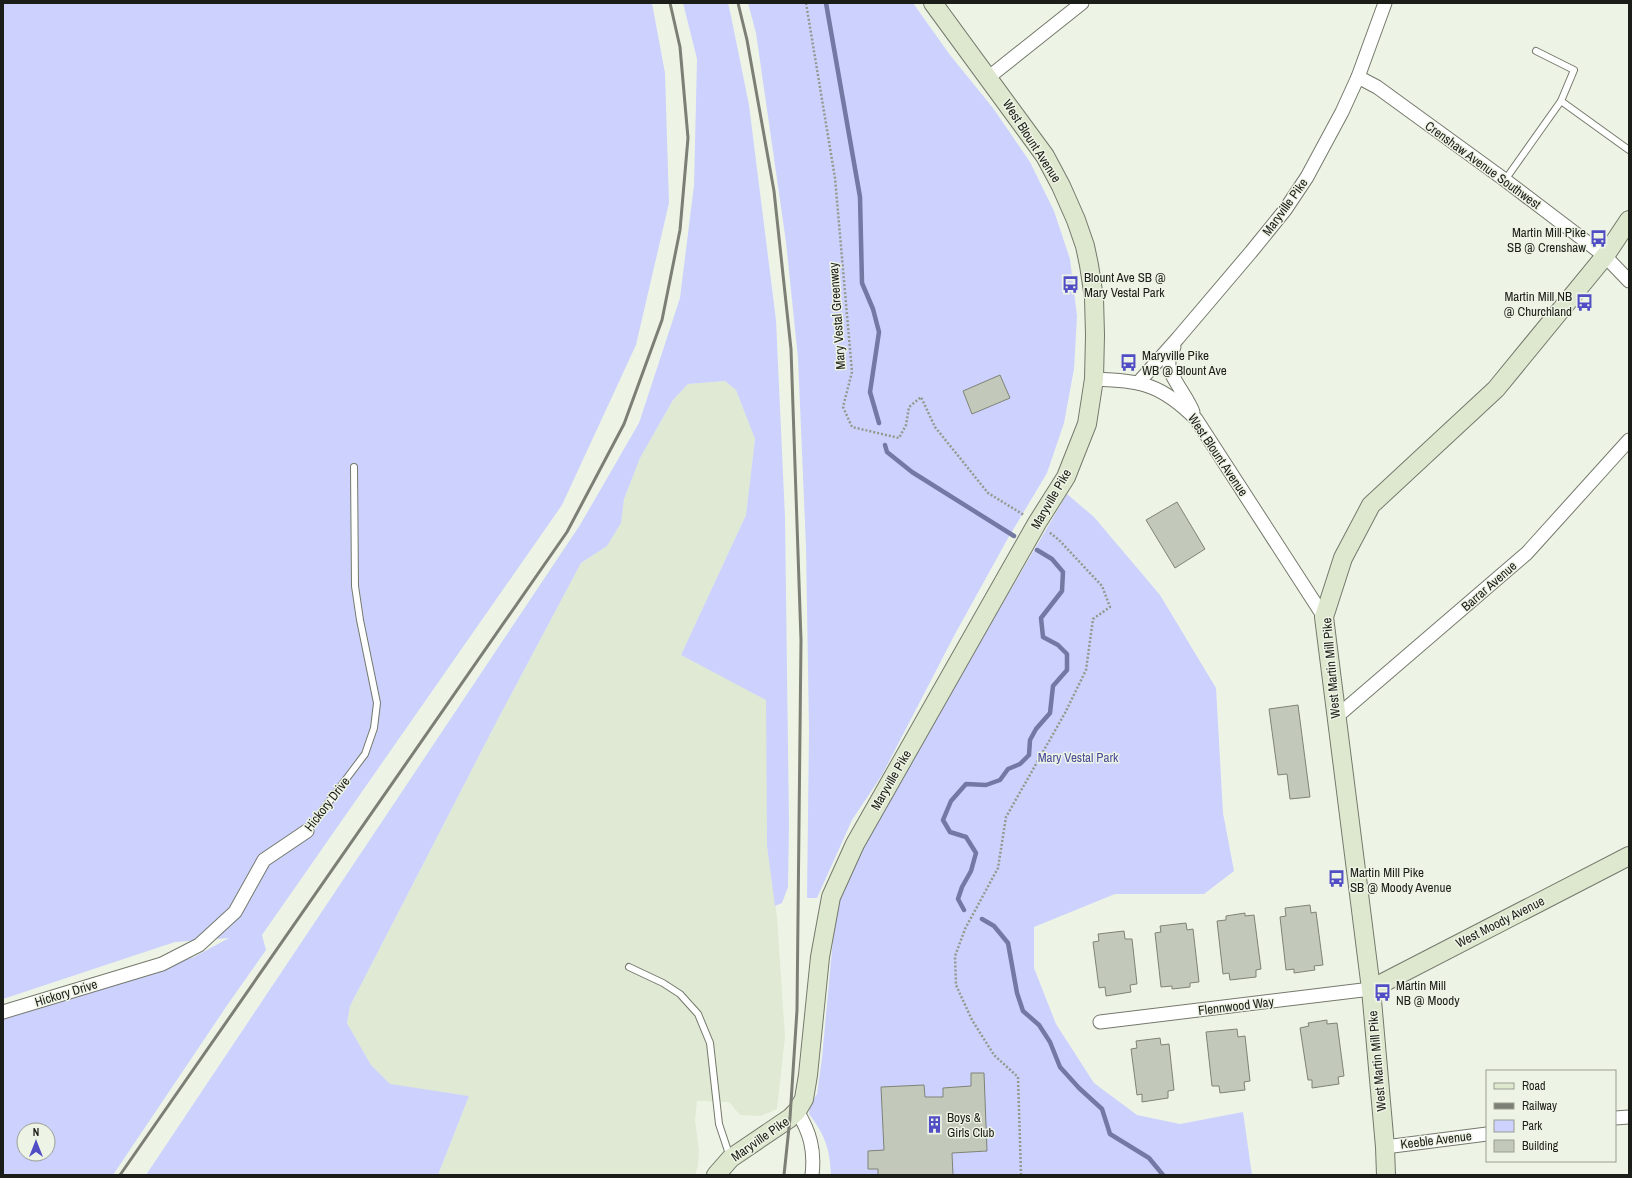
<svg xmlns="http://www.w3.org/2000/svg" width="1632" height="1178" viewBox="0 0 1632 1178" font-family="'Archivo Narrow',sans-serif">
<style>
.built{fill:#e0e9d3}
.green{fill:#ccd2fd;fill-rule:evenodd}
.lines{fill:none;stroke-linecap:round;stroke-linejoin:round}
.stream{stroke:#7379a3;stroke-width:4.5}
.building{fill:#c2c8ba;stroke:#7e8376}
.lane-casing{stroke:#74796c;stroke-width:8}
.street-casing{stroke:#74796c;stroke-width:15}
.secondary-casing{stroke:#74796c;stroke-width:20}
.path{stroke:#94998e;stroke-width:2.5;stroke-dasharray:2 2;stroke-linecap:butt}
.lane{stroke:#fff;stroke-width:6}
.street{stroke:#fff;stroke-width:13}
.secondary{stroke:#dee8cf;stroke-width:18}
.rail{stroke:#7b7f75;stroke-width:3}
.labels{text-anchor:middle;dominant-baseline:central;stroke-width:3;stroke-linejoin:round;paint-order:stroke}
.street-label{font-size:13px;fill:#1b1e18;stroke:#eef4e5}
.poi-label{font-size:13px;fill:#1b1e18;stroke:#eef4e5;text-anchor:start}
.park-label{font-size:13px;fill:#494c98;stroke:#eef4e5}
</style>
<rect width="100%" height="100%" fill="#eef4e5"/>
<path class="built" d="M725,381L736,390L755,439L746,515L681,655L767,700V846L777,917L785,1037L777,1109L761,1116L740,1115L729,1102L697,1101L695,1120L699,1150L698,1166L695,1175H438L469,1096L391,1085L371,1065L347,1023L350,1006L498,719L581,563L607,546L621,523L624,499L640,458L673,400L688,384Z"/>
<g class="green">
<path d="M3,3H652L665,73L669,203L636,345L562,505L262,935L266,950L228,1004L113,1175H3V1019L194,957L229,938L175,942L3,999ZM24,1130H48V1154H24Z"/>
<path d="M683,3H728L731,16L749,105L776,320L785,517L789,824L788,887L782,903L775,906L767,846L766,700L681,655L746,515L755,439L736,390L725,381L688,384L673,400L640,458L624,499L621,523L607,546L581,563L498,719L350,1006L347,1023L371,1065L390,1084L469,1096L438,1175H146L580,525L639,423L680,298L694,185L697,59Z"/>
<path d="M748,3H913L950,55L993,108L1030,162L1054,211L1070,259L1077,316L1074,369L1064,423L1047,473L1007,540L955,634L882,775L852,820L817,898H807L809,730L806,547L798,358L786,242L756,33Z"/>
<path d="M1067,494L1094,517L1160,595L1216,688L1223,813L1234,871L1204,894H1115L1034,927V968L1056,1024L1094,1083L1137,1115L1180,1124L1243,1112L1252,1175H831C830,1149 825,1135 809,1114L810,1105L817,1094L822,1058L833,939L840,896L854,864L880,817L1000,608Z"/>
</g>
<g class="lines">
<g class="stream">
<path d="M826,3L860,197L862,283L873,309L879,332L870,392L879,423"/>
<path d="M885,445L887,452L912,472L1014,536"/>
<path d="M964,910L958,899L962,887L971,871L976,853L966,837L950,832L943,820L951,801L966,784L986,785L1000,780L1008,769L1020,764L1029,755L1030,740L1036,729L1050,713L1053,686L1067,670V654L1058,645L1043,637L1041,618L1062,591L1063,572L1052,559L1037,550"/>
<path d="M982,919L994,926L1008,943L1017,993L1023,1011L1039,1025L1050,1042L1060,1067L1079,1088L1102,1109L1110,1134L1149,1158L1163,1175"/>
</g>
</g>
<g class="building">
<path d="M1000,375L1010,398L972,414L963,391Z"/>
<path d="M1177,502L1205,549L1175,568L1146,520Z"/>
<path d="M1298,705L1310,797L1290,799L1287,774L1278,775L1269,709Z"/>
<path d="M1310,905L1311,913L1316,912L1323,965L1314,966L1315,970L1294,973V969L1286,970L1280,917L1286,916L1285,908Z"/>
<path d="M1245,913V916L1254,915L1261,969L1256,970V977L1230,980L1229,973L1223,974L1217,921L1226,920V916Z"/>
<path d="M1186,923L1187,930L1193,929L1199,982L1190,983V987L1172,989V986L1161,987L1155,933L1161,932L1160,926Z"/>
<path d="M1124,931L1125,939H1132L1137,984L1130,985L1131,992L1106,996L1105,987L1099,988L1093,942L1099,941L1098,934Z"/>
<path d="M1327,1020V1024L1337,1023L1344,1076L1338,1077L1339,1084L1312,1088V1080H1308L1300,1028L1309,1026L1308,1023Z"/>
<path d="M1237,1029L1238,1037L1245,1036L1250,1081L1244,1082L1245,1090L1220,1093L1219,1086H1212L1206,1032Z"/>
<path d="M1160,1038L1161,1045L1169,1044L1174,1090L1168,1091V1098L1142,1102V1094L1137,1095L1131,1049L1137,1048L1136,1041Z"/>
<path d="M971,1073H984L987,1151L952,1153L953,1175H878V1169H868V1151L884,1150L881,1087L924,1085L925,1097H943V1088L971,1086Z"/>
</g>
<g class="lines">
<defs>
<g id="lane">
<path d="M1561,101L1629,150"/>
<path d="M1505,180L1561,101L1574,70L1536,51"/>
<path d="M307,831L365,754L374,728L377,703L360,620L355,586L354,467"/>
<path d="M629,967L663,983L680,994L698,1014L710,1043L719,1124L730,1157"/>
</g>
<g id="street">
<path d="M989,77L1082,3"/>
<path d="M1358,77L1377,87L1505,180L1605,256L1629,281"/>
<path d="M1174,347C1171,352 1168,358 1169,365C1170,377 1188,398 1193,412"/>
<path d="M1094,379C1142,381 1161,384 1196,419L1324,617"/>
<path d="M1138,383L1178,338L1251,252L1285,210L1307,177L1342,112L1358,77L1385,3"/>
<path d="M1335,718L1527,553L1629,440"/>
<path d="M3,1012L162,964L199,945L235,912L264,860L307,831"/>
<path d="M1100,1022L1371,989"/>
<path d="M797,1111C810,1132 815,1150 812,1175"/>
<path d="M1615,1118L1629,1117"/>
<path d="M1385,1147L1487,1134"/>
</g>
<g id="secondary">
<path d="M1371,989L1629,856"/>
<path d="M716,1175L731,1158L790,1118L797,1111L804,1099L808,1075L820,957L831,897L855,844L1037,523L1066,477L1087,424L1094,379L1095,335L1094,298L1089,265L1085,246L1076,220L1061,186L1045,156L933,3"/>
<path d="M1386,1175L1385,1147L1371,989L1324,617L1343,558L1371,505L1496,389L1605,256L1629,220"/>
</g>
</defs>
<use href="#lane" class="lane-casing"/>
<use href="#street" class="street-casing"/>
<use href="#secondary" class="secondary-casing"/>
<g class="path">
<path d="M806,3L835,178L852,372L843,407L852,427L899,438L906,425L909,407L921,397L935,427L988,493L1024,515"/>
<path d="M1021,1175L1018,1077L994,1055L972,1020L956,985L955,956L965,929L998,868L1006,817L1065,713L1086,670L1093,619L1110,607L1102,586L1059,540L1049,532"/>
</g>
<use href="#lane" class="lane"/>
<use href="#street" class="street"/>
<use href="#secondary" class="secondary"/>
<g class="rail">
<path d="M738,3L747,40L774,191L791,349L801,640L797,1010L790,1118L784,1175"/>
<path d="M120,1175L567,532L624,424L662,320L680,230L688,138L680,47L670,3"/>
</g>
</g>
<defs>
<symbol id="bus-bare" viewBox="-9 -9 18 18"><path d="M-5-6H5V4H4V6H2V4H-2V6H-4V4H-5ZM-3.5-4V0h7V-4ZM-3.5 1.2v1.5H-2V1.2ZM2 1.2v1.5H3.5V1.2Z" fill="#514ec5" stroke="#eef4e5" stroke-width="2.5" paint-order="stroke"/></symbol>
<symbol id="building-bare" viewBox="-9 -9 18 18"><path d="M-4-6H4V6H1V3H-1V6H-4ZM-2.5-4.3h1.7v1.8h-1.7ZM.8-4.3h1.7v1.8H.8ZM-2.5-1h1.7V.8h-1.7ZM.8-1h1.7V.8H.8Z" fill="#514ec5" stroke="#eef4e5" stroke-width="2.5" paint-order="stroke"/></symbol>
</defs>
<g fill-rule="evenodd">
<use href="#bus-bare" x="1586" y="226" width="25" height="25"/>
<use href="#bus-bare" x="1058" y="272" width="25" height="25"/>
<use href="#bus-bare" x="1572" y="290" width="25" height="25"/>
<use href="#bus-bare" x="1116" y="350" width="25" height="25"/>
<use href="#bus-bare" x="1324" y="866" width="25" height="25"/>
<use href="#bus-bare" x="1370" y="980" width="25" height="25"/>
<use href="#building-bare" x="922" y="1112" width="25" height="25"/>
</g>
<g class="labels">
<g class="street-label">
<text transform="translate(1032 141) rotate(57)">West Blount Avenue</text>
<text transform="translate(1483 165) rotate(36)">Crenshaw Avenue Southwest</text>
<text transform="translate(1285 207) rotate(-54)">Maryville Pike</text>
<text transform="translate(837 316) rotate(-94)">Mary Vestal Greenway</text>
<text transform="translate(1218 455) rotate(56)">West Blount Avenue</text>
<text transform="translate(1051 499) rotate(-60)">Maryville Pike</text>
<text transform="translate(1489 586) rotate(-41)">Barrar Avenue</text>
<text transform="translate(1331 668) rotate(-95)">West Martin Mill Pike</text>
<text transform="translate(891 780) rotate(-60)">Maryville Pike</text>
<text transform="translate(327 804) rotate(-52)">Hickory Drive</text>
<text transform="translate(1500 922) rotate(-27)">West Moody Avenue</text>
<text transform="translate(66 993) rotate(-17)">Hickory Drive</text>
<text transform="translate(1236 1006) rotate(-7)">Flennwood Way</text>
<text transform="translate(1377 1061) rotate(-95)">West Martin Mill Pike</text>
<text transform="translate(760 1139) rotate(-35)">Maryville Pike</text>
<text transform="translate(1436 1140) rotate(-7)">Keeble Avenue</text>
</g>
<g class="poi-label">
<text x="1586" y="232" text-anchor="end">Martin Mill Pike<tspan x="1586" dy="15">SB @ Crenshaw</tspan></text>
<text x="1084" y="277">Blount Ave SB @<tspan x="1084" dy="15">Mary Vestal Park</tspan></text>
<text x="1572" y="296" text-anchor="end">Martin Mill NB<tspan x="1572" dy="15">@ Churchland</tspan></text>
<text x="1142" y="355">Maryville Pike<tspan x="1142" dy="15">WB @ Blount Ave</tspan></text>
<text x="1350" y="872">Martin Mill Pike<tspan x="1350" dy="15">SB @ Moody Avenue</tspan></text>
<text x="1396" y="985">Martin Mill<tspan x="1396" dy="15">NB @ Moody</tspan></text>
<text x="947" y="1117">Boys &amp;<tspan x="947" dy="15">Girls Club</tspan></text>
</g>
<g class="park-label">
<text x="1078" y="757">Mary Vestal Park</text>
</g>
</g>
<rect width="1632" height="1178" fill="none" stroke="#1b1e18" stroke-width="8"/>
<rect x="1486" y="1070" width="130" height="92" fill="#eef4e5" stroke="#9a9e93"/>
<rect x="1494" y="1083" width="20" height="6" fill="#dee8cf" stroke="#9a9e93"/>
<text x="1522" y="1090" font-size="12" fill="#1b1e18">Road</text>
<rect x="1494" y="1103" width="20" height="6" fill="#7b7f75" stroke="#9a9e93"/>
<text x="1522" y="1110" font-size="12" fill="#1b1e18">Railway</text>
<rect x="1494" y="1120" width="20" height="12" fill="#ccd2fd" stroke="#9a9e93"/>
<text x="1522" y="1130" font-size="12" fill="#1b1e18">Park</text>
<rect x="1494" y="1140" width="20" height="12" fill="#c2c8ba" stroke="#9a9e93"/>
<text x="1522" y="1150" font-size="12" fill="#1b1e18">Building</text>
<g transform="translate(36 1142)"><circle r="19" fill="#eef4e5" stroke="#9a9e93"/>
<path d="M0-3L7 15L0 10L-7 15Z" fill="#514ec5"/>
<text y="-6" font-size="11" font-weight="bold" text-anchor="middle" fill="#1b1e18">N</text>
</g>
</svg>
